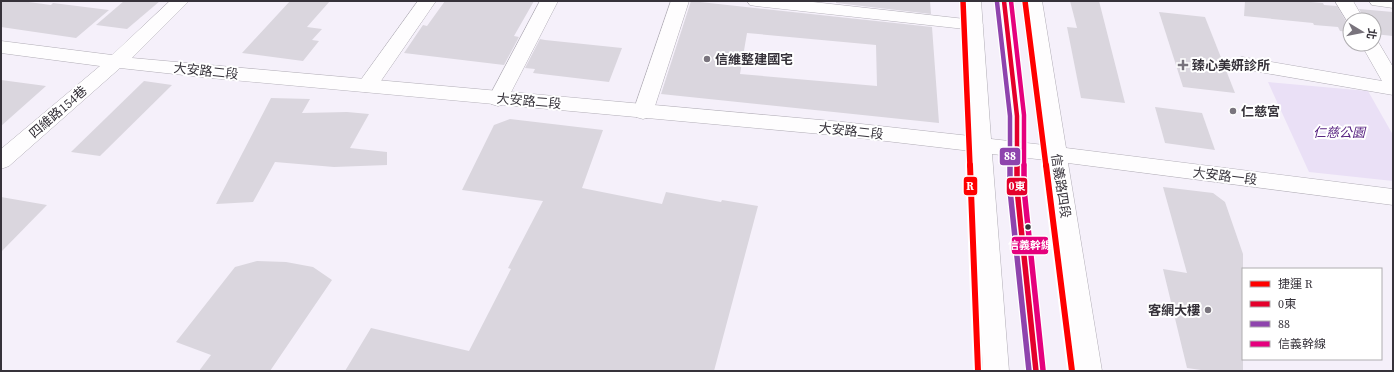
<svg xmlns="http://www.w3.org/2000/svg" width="1394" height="372" viewBox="0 0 1394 372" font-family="'Source Serif 4','Noto Sans TC',serif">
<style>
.green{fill:#eae0f6}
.building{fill:#dad6de;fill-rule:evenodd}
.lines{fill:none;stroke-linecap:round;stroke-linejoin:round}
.street-casing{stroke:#b1adb6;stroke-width:1}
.secondary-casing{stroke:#b1adb6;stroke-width:1}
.street{fill:#fefdfe;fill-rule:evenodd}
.secondary{fill:#fefdfe;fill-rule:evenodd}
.bus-1-far1-casing{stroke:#fff;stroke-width:7}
.bus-1-casing{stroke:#fff;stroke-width:8}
.bus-2-far1-casing{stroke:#fff;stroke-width:7}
.bus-2-casing{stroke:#fff;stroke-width:8}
.bus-3-far1-casing{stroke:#fff;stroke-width:7}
.bus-3-casing{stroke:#fff;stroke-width:8}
.bus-1-far1{stroke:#e4002b;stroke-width:4.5}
.bus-1{stroke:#e4002b;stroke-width:5.5}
.bus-2-far1{stroke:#8e44ad;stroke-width:4.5}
.bus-2{stroke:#8e44ad;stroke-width:5.5}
.bus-3-far1{stroke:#e5007d;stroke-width:4.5}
.bus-3{stroke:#e5007d;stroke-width:5.5}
.metro-1-far1-casing{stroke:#fff;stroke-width:8}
.metro-1-casing{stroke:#fff;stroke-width:10}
.metro-1-far1{stroke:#f00;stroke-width:5.5}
.metro-1{stroke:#f00;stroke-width:6}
.poi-dot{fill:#79747d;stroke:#fff;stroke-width:1.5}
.bus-dot{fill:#36323a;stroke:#fff;stroke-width:1.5}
.labels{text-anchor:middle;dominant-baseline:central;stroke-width:4;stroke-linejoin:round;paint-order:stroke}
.poi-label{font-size:13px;font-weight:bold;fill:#36323a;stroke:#fff;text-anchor:start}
.street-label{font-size:13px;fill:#36323a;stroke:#fff}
.park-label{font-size:13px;font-style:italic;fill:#592482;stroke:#fff}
.line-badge{stroke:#fff;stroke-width:1.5}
.badge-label{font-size:11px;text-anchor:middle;font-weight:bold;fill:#fff}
</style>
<rect width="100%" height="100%" fill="#f5f0fa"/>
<path class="green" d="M1268,82L1368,91L1393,135V181L1309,172Z"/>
<g class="building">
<path d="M1,1H21L51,5L53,3L109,10L76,38L1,27Z"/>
<path d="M124,1H160L127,29L96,25Z"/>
<path d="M290,1H330L307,27L322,29L312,40L319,41L303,61L242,53Z"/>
<path d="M445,1H534L514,36L519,37L504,65L404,53L423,25L427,26Z"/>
<path d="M691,1L932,27L939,123L661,94ZM747,33L876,45L877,86L740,74Z"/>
<path d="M836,1H930L931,14L836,3Z"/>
<path d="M1070,1H1099L1125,103L1081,98L1067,27L1077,28Z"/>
<path d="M1245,1H1299L1323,3L1324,5L1337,6L1348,25L1350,26V32L1340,31L1338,27L1314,25L1313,23L1244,16Z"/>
<path d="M1359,9L1393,12V36L1374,34V20H1365Z"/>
<path d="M1159,12L1205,17L1235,93L1183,87Z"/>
<path d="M540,39L545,40L622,48L609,82L533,73L535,69L525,68Z"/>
<path d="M1,80L46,86L1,126Z"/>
<path d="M144,81L172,85L100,156L71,152Z"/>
<path d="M271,98L310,99L302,113L347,112L369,114L350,148L387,152V165L334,167L275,162L253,202L216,204Z"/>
<path d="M1155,107L1202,113L1215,150L1165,143Z"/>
<path d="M510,119L603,130L582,188L662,204L666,192L721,202L722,200L758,206L714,371H345L371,328L469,351L511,269L508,268L543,201L462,190L494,125Z"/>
<path d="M1163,187L1213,193L1225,202L1243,254V371H1208L1187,368L1163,269L1187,273Z"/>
<path d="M1,197L47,205L1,252Z"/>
<path d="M257,261L286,262L313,267L332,280L270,371H199L211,355L176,342L235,267Z"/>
</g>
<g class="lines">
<defs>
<g id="street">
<path d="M418,1H436L374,91L367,92L360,91L357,86L360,81Z"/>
<path d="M540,1H558L505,104L498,106L491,104L488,99Z"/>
<path d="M671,1H689L653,112L650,117L643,119L636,117L633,112Z"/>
<path d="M747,1H804L974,20L980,21L983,25L980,29L974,30L756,6L750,5Z"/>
<path d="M1335,1H1353L1364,20H1350V24H1349Z"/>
<path d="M1369,1H1393V8L1372,5Z"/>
<path d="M1374,39L1377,40L1393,67V95L1242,69L1235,67L1233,63L1235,59L1242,57L1382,81L1361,44H1374Z"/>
</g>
<path id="secondary" d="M170,1H189L132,58L843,122L970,136L963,1H981L991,139L1044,145L1024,1H1042L1066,148L1393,189V205L1068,163L1102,371H1076L1046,160L992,154L1009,371H983L971,151L843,136L211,78L120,68L9,166L1,169V149L100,66L1,53V41L112,55Z"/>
</defs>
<use href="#street" class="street-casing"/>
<use href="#secondary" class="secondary-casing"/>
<use href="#street" class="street"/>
<use href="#secondary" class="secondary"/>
<defs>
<path id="bus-1-far1" d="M1004,1L1017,116V166"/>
<path id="bus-1" d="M1017,165V189L1036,371"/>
<path id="bus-2-far1" d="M997,2L1010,116V166"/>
<path id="bus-2" d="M1010,165V190L1029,371"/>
<path id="bus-3-far1" d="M1011,1L1024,115V166"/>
<path id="bus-3" d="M1024,165V189L1043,370"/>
</defs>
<use href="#bus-1-far1" class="bus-1-far1-casing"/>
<use href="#bus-1" class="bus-1-casing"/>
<use href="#bus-2-far1" class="bus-2-far1-casing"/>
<use href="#bus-2" class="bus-2-casing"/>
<use href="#bus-3-far1" class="bus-3-far1-casing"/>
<use href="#bus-3" class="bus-3-casing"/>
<use href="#bus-1-far1" class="bus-1-far1"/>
<use href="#bus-1" class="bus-1"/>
<use href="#bus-2-far1" class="bus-2-far1"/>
<use href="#bus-2" class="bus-2"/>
<use href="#bus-3-far1" class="bus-3-far1"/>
<use href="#bus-3" class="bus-3"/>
<defs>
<g id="metro-1-far1">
<path d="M963,1L970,166"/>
<path d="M1025,1L1046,166"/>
</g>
<g id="metro-1">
<path d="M970,165L978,371"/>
<path d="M1046,165L1072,371"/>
</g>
</defs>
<use href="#metro-1-far1" class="metro-1-far1-casing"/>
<use href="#metro-1" class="metro-1-casing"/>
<use href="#metro-1-far1" class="metro-1-far1"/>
<use href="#metro-1" class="metro-1"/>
</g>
<g class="poi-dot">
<circle cx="707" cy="59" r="4"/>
<path d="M1181 59h4v4h4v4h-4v4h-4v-4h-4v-4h4z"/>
<circle cx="1233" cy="111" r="4"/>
<circle cx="1208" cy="310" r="4"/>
</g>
<circle class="bus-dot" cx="1028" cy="227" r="3.5"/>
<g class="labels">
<g class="poi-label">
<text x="715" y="59">信維整建國宅</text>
<text x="1192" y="65">臻心美妍診所</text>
<text x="1241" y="111">仁慈宮</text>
<text x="1200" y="310" text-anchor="end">客網大樓</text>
</g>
<g class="street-label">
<text transform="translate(206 71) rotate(6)">大安路二段</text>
<text transform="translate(529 101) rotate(5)">大安路二段</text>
<text transform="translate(58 112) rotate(-41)">四維路154巷</text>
<text transform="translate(851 131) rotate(6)">大安路二段</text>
<text transform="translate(1225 176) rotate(7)">大安路一段</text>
<text transform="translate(1061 186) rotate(81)">信義路四段</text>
</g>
<g class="park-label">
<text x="1339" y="132">仁慈公園</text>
</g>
</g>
<g class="line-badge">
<rect x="999" y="147" width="22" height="19" rx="4" fill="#8e44ad"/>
<rect x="963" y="176" width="15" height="20" rx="4" fill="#f00"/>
<rect x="1006" y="177" width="22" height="19" rx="4" fill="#e4002b"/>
<rect x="1011" y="236" width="38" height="19" rx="4" fill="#e5007d"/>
</g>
<g class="badge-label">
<text x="1010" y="160">88</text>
<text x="970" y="190">R</text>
<text x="1017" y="190">0東</text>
<text x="1030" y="249">信義幹線</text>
</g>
<rect width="1394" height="372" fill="none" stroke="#36323a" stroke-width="4"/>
<rect x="1242" y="268" width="140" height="92" fill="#ffffff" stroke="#afadb0"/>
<rect x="1250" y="281" width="20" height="6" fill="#ff0000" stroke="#afadb0"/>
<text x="1278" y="288" font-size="12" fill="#36323a">捷運 R</text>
<rect x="1250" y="301" width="20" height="6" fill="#e4002b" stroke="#afadb0"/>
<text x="1278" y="308" font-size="12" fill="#36323a">0東</text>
<rect x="1250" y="321" width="20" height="6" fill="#8e44ad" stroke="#afadb0"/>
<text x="1278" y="328" font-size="12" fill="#36323a">88</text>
<rect x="1250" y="341" width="20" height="6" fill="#e5007d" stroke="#afadb0"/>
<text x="1278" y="348" font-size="12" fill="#36323a">信義幹線</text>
<g transform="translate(1362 32) rotate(100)"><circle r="19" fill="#ffffff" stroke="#afadb0"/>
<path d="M0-3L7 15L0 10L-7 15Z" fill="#79747d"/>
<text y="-6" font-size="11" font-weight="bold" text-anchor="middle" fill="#36323a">北</text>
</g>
</svg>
